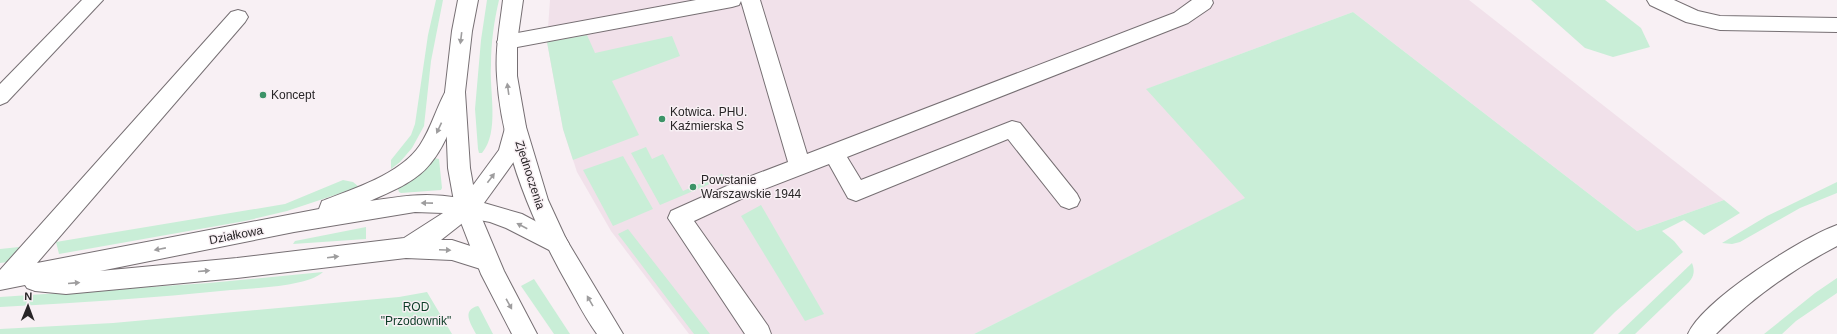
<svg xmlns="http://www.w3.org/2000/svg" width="1837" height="334" viewBox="0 0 1837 334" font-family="Helvetica,sans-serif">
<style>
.built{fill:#f1e1ea}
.green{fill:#c9eed7}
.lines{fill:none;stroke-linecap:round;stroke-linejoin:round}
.minor-casing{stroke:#766f73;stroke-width:2}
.major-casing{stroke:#766f73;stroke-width:2}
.minor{fill:#fff;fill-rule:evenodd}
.major{fill:#fff;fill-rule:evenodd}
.oneway{fill:#9e9d9e}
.poi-dot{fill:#3c9367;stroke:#f8f0f4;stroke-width:1.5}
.labels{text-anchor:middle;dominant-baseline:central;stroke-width:3;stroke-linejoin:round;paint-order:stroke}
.poi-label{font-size:12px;fill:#282527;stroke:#f8f0f4;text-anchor:start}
.street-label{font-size:12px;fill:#282527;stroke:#f8f0f4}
.park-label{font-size:12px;fill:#0d3d27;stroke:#f8f0f4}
</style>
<rect width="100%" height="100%" fill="#f8f0f4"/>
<path class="built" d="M550,0H1469L1724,200L1637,231L1353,12L1147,89L1246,198L974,334H689L611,231L577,172L563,129L547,42Z"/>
<g class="green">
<path d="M436,0H443L431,61L424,126L412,148L400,162L391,169V160L411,135L415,124L428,35Z"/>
<path d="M487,0H499C494,21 491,43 491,65C489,90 500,132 482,153H479L478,149L475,109L481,40Z"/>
<path d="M1531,0H1605L1641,28L1650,47L1613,57L1585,48Z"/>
<path d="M1353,12L1637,231L1724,200L1740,213L1704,235L1684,220L1662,231L1674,241L1683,252L1615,312L1593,334H974L1245,198L1146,89Z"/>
<path d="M587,35L595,53L672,36L680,56L612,81L639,135L573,160L563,129L547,42Z"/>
<path d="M646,147L652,159L663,154L683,191L722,174L724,178L660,205L631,153Z"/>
<path d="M623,156L653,209L613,226L583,170Z"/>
<path d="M434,158L439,159L442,188L441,190L401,193L399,192L398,189L412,180Z"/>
<path d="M343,180L353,182L359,187L287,211L245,221L59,254L56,242L285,204Z"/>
<path d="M1837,182V193L1800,208L1740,242L1732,244L1722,243L1767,216Z"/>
<path d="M761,205L824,314L805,321L741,216Z"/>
<path d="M366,227V239L293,244L295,241Z"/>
<path d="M628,229L710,334H694L618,234Z"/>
<path d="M29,246L8,262L0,263V249Z"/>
<path d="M1692,263C1695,271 1694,276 1689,282L1635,334H1618Z"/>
<path d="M323,272C307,287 253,288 231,290C154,298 77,303 0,307V297L209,283Z"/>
<path d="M1837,278V293L1796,321L1782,334H1764L1815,293Z"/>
<path d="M534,279L570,334H554L521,286Z"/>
<path d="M427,292L452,334H0V329L113,323L399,297Z"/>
<path d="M478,306L479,307L493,334H476C471,324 461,310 478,306Z"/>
</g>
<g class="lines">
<defs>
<g id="minor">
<path d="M82,0H103L7,102L0,105V84Z"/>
<path d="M696,0H760L807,154L1174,13L1192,0H1212L1213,3L1210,8L1188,23L847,157L861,180L1012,121L1020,123L1077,194L1080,200L1077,206L1069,209L1061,206L1008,139L856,201L848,198L829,164L754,193L694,221L768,326L771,334H745L668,218L671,211L738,181L788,162L741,1L739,5L732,7L507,49L500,47L497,42L500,37L507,35Z"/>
<path d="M1647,0H1674L1698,11L1720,16L1837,18V32L1720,30L1686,22L1650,5Z"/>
<path d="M238,10L245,12L248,17L245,22L37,263L319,209L322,201C353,189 401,174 420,145C432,127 437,105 448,87L455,84L462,87L465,92C455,116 447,144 430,164C416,182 390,192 370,201C404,196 425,192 460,198L474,184L499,150L507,121L515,119L523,121L526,127L521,148L515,160L484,203L522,214L565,237L569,244L565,251L557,254L506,228L490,222L469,218L441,240H452L495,254L499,261L495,268L487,271L452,260L406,258L237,278L66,294L35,291L27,288L25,285L0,290V270L231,12ZM415,212L443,213L404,238L237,258L100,271L294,232Z"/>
<path d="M1837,225V246C1793,269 1752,298 1716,334H1688C1703,300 1801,238 1837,225Z"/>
</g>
<g id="major">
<path d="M458,0H478L472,31L465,92L470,168L477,207L504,271L537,334H512L481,274L455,207L448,168L445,92L452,31Z"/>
<path d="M503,0H523L517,42V76L526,127L548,200L566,239L623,334H597C586,319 578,303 569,287C533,224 501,149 497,76C495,50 500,25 503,0Z"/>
</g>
</defs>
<use href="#minor" class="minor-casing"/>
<use href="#major" class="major-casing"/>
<use href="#minor" class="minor"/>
<use href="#major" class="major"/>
</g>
<defs><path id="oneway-solid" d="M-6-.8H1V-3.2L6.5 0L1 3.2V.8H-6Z"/></defs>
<g class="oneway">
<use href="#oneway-solid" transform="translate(461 38) rotate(97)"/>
<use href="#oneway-solid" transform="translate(508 89) rotate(-98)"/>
<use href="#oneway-solid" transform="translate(439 128) rotate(115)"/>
<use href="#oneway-solid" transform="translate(491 178) rotate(-53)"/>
<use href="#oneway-solid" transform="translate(427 203) rotate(-179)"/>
<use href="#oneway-solid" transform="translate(522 226) rotate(-152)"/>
<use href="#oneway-solid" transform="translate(160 249) rotate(169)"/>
<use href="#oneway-solid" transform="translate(445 250) rotate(3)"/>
<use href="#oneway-solid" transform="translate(333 257) rotate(-7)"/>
<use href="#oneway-solid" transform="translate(204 271) rotate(-5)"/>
<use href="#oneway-solid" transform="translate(74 283) rotate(-5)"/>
<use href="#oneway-solid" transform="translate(590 301) rotate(-120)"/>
<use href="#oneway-solid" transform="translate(509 304) rotate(61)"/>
</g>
<g class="poi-dot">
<circle cx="263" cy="95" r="4"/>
<circle cx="662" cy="119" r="4"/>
<circle cx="693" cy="187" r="4"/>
</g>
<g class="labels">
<g class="poi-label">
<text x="271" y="95">Koncept</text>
<text x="670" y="112">Kotwica. PHU.<tspan x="670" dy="14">Kaźmierska S</tspan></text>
<text x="701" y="180">Powstanie<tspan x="701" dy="14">Warszawskie 1944</tspan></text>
</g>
<g class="street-label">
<text transform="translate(530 175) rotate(72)">Zjednoczenia</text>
<text transform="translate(236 235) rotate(-11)">Działkowa</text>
</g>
<g class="park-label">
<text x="416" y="307">ROD<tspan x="416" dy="14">"Przodownik"</tspan></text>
</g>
</g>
<g transform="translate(28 306) rotate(1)" stroke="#f8f0f4" stroke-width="3" paint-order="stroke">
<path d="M0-3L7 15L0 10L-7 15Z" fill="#282527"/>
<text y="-6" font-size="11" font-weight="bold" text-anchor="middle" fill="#282527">N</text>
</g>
</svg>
